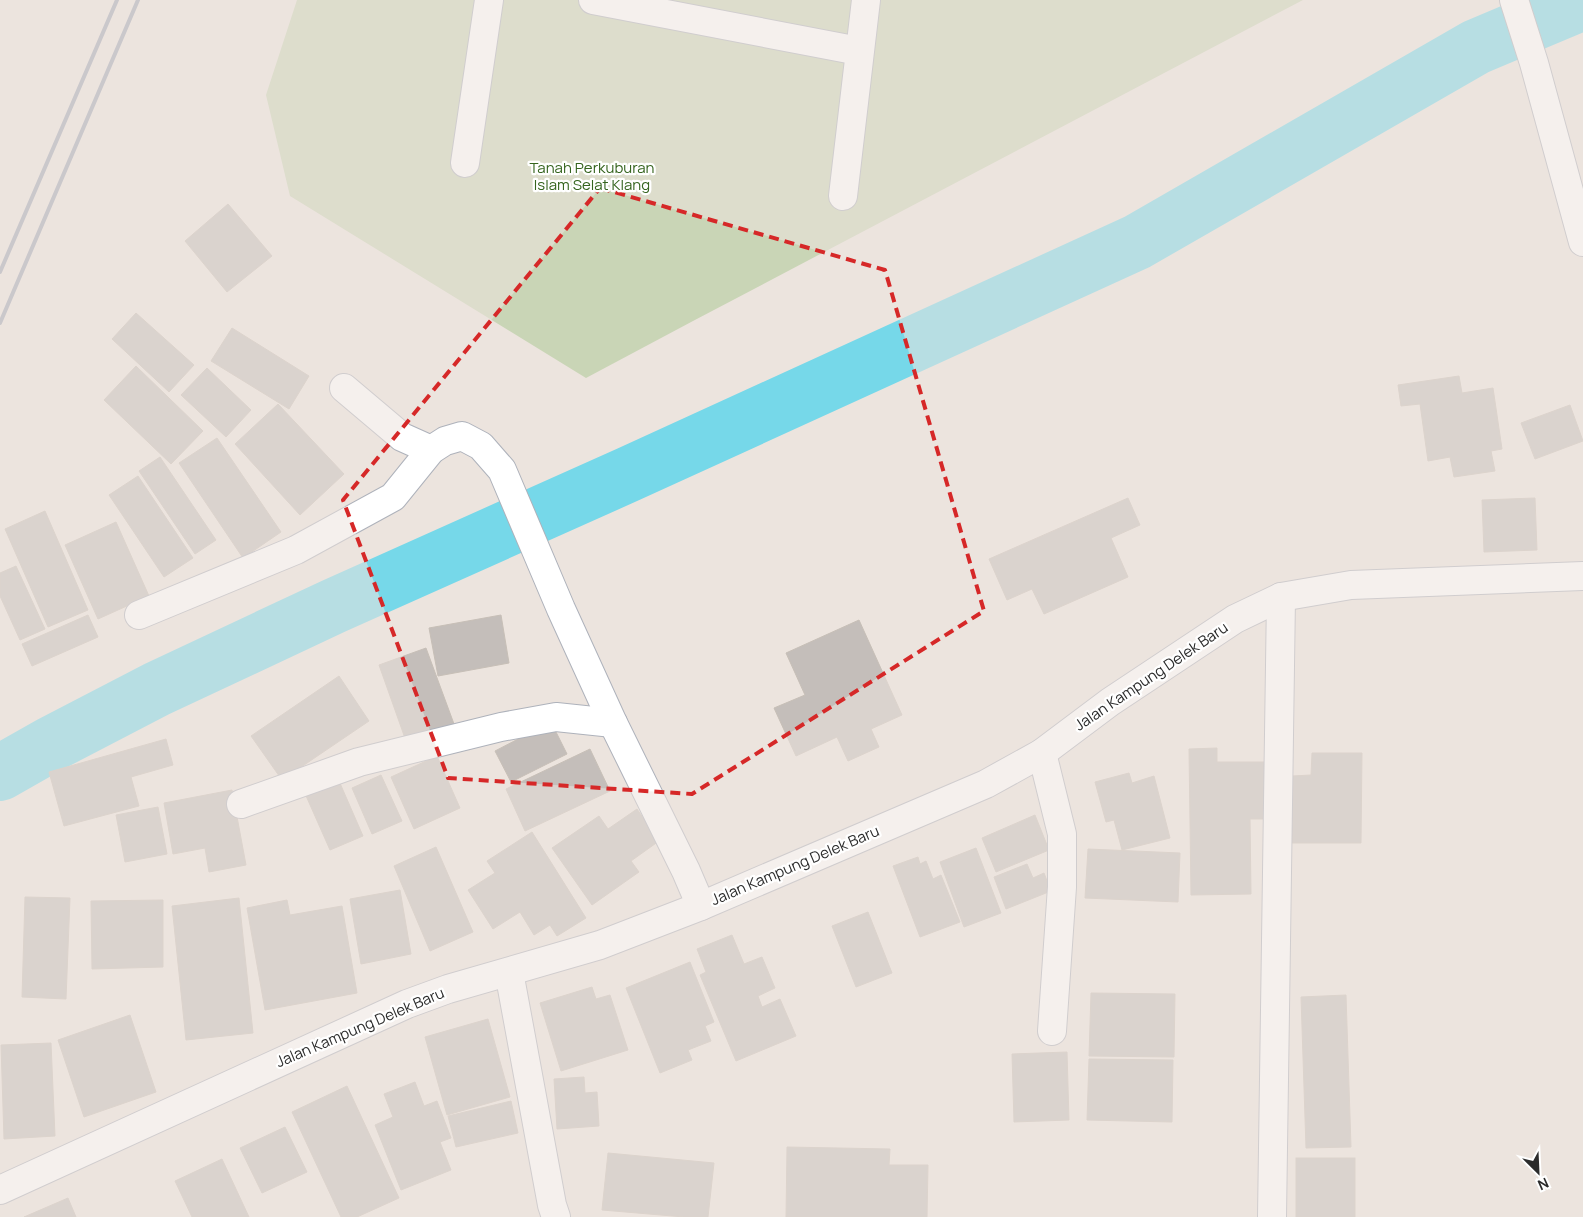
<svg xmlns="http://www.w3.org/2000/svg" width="1583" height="1217" viewBox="0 0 1583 1217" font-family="Manrope,sans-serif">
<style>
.cemetery{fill:#c9d5b6}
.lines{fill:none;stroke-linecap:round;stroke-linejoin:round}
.river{stroke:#76d8e9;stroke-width:56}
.building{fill:#c4beba;stroke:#c7bfb7}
.minor-casing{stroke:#aeb2bb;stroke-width:30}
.minor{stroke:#fff;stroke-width:28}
.rail{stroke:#a0a6b4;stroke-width:4}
.marked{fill:none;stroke:#d62828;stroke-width:4;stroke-dasharray:10 6;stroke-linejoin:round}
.labels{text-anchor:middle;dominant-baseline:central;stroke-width:4.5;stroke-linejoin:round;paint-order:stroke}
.park-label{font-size:15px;fill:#35641e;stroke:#fff}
.street-label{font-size:15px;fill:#2b2b2b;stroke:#fff}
</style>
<rect width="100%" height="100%" fill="#ece4de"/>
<path class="cemetery" d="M297,0H1303L693,321L586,378L290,196L266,95Z"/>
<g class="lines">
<path class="river" d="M0,773L51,744L157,689L334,606L629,474L1137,242L1476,47L1583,2"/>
</g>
<g class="building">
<path d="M228,204L272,256L227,292L185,241Z"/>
<path d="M136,313L194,365L169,392L112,339Z"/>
<path d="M232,328L309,376L289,409L211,361Z"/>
<path d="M136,366L203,431L171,464L104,400Z"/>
<path d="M207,368L251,410L226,437L181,395Z"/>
<path d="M1459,376L1462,393L1493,388L1502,449L1491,451L1495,471L1454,477L1450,457L1428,461L1420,404L1401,406L1398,385Z"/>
<path d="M278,404L344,474L300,515L235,444Z"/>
<path d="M1570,405L1583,441L1535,459L1521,423Z"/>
<path d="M217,438L281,532L243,558L179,463Z"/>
<path d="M160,457L216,540L195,554L139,471Z"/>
<path d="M138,476L193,558L164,577L109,495Z"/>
<path d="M1128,498L1140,525L1111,538L1128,577L1044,614L1032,589L1007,600L989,559Z"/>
<path d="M1535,498L1537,550L1484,552L1482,500Z"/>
<path d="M45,511L88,610L48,627L5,529Z"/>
<path d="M116,522L149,596L98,619L65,545Z"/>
<path d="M16,566L45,629L20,640L0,596V573Z"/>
<path d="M88,615L98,637L32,666L22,644Z"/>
<path d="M501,615L509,663L438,676L429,628Z"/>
<path d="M859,620L902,715L871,729L879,747L848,761L837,737L796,756L774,708L805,695L786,653Z"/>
<path d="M426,648L454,724L406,741L379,665Z"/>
<path d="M339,676L369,721L282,780L251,736Z"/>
<path d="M551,722L567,754L511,782L495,751Z"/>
<path d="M166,739L173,765L131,777L139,806L64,826L49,772Z"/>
<path d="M1217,748V762H1265L1266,819H1250L1251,894L1191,895L1189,749Z"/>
<path d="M590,749L610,791L525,831L506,789Z"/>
<path d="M1312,753H1362L1361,843H1292V776L1311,775Z"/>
<path d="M437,756L460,808L414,829L391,777Z"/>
<path d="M1129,773L1132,783L1154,776L1170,838L1122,850L1114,820L1106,822L1095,782Z"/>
<path d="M336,774L363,836L330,850L303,789Z"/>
<path d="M381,775L402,821L372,834L352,788Z"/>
<path d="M232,790L246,865L209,872L205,848L173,854L164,803Z"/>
<path d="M158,807L167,854L125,862L116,815Z"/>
<path d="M637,809L659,841L631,861L639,872L592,905L552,848L599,816L608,829Z"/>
<path d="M1035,815L1049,850L996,872L982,838Z"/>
<path d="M532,832L586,918L557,936L550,925L534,935L520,912L493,929L468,890L495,873L487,861Z"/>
<path d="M436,847L473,932L430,951L394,866Z"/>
<path d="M976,848L1001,913L964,927L940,862Z"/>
<path d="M1088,849L1180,853L1178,902L1085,898Z"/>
<path d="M918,857L920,864L926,861L933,879L941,875L960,922L920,937L893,866Z"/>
<path d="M1027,864L1033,878L1044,873L1051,891L1006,909L994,877Z"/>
<path d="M400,890L411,954L361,964L350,899Z"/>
<path d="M25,897L70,898L66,999L22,997Z"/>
<path d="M239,898L253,1033L186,1040L172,906Z"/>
<path d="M163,900V967L92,969L91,901Z"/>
<path d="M287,900L290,915L342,906L357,993L265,1010L247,908Z"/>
<path d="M868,912L892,973L856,987L832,926Z"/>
<path d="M732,935L744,964L762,957L775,988L758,996L762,1007L780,999L796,1036L736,1061L700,975L706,972L697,949Z"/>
<path d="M690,962L714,1022L705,1026L711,1041L688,1050L692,1060L660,1073L626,988Z"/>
<path d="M592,987L596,999L610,995L628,1050L561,1071L540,1003Z"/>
<path d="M1091,993L1175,994L1174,1057L1089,1056Z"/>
<path d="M1346,995L1351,1147L1306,1148L1301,997Z"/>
<path d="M130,1015L156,1092L84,1117L58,1040Z"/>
<path d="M488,1019L510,1097L447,1115L425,1037Z"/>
<path d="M51,1043L55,1136L4,1139L1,1045Z"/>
<path d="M1067,1052L1069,1120L1014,1122L1012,1054Z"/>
<path d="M1089,1059L1173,1060L1172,1122L1087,1120Z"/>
<path d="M584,1077L585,1093L597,1092L599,1126L557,1129L554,1079Z"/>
<path d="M415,1082L424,1106L437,1101L451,1138L440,1142L451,1170L401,1190L375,1125L393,1117L384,1094Z"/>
<path d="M347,1086L399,1198L357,1217H341L292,1112Z"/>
<path d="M511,1101L518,1133L456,1147L448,1116Z"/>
<path d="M285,1127L307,1172L262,1193L240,1148Z"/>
<path d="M787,1147L890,1149L889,1165H928L927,1217H786Z"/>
<path d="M608,1153L714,1163L708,1217H684L602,1210Z"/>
<rect x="1296" y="1158" width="59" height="59"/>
<path d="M222,1159L249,1217H192L175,1181Z"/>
<path d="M68,1198L76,1217H24Z"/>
</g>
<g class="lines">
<defs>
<g id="minor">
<path d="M593,0L859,51"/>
<path d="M1514,0L1534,63L1583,242"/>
<path d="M465,163L489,0"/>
<path d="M843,196L866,0"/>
<path d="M344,388L402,437L431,450"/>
<path d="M139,615L296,550L393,497L431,450L445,441L462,436L481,446L502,470L561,609L613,723L686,871L701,906"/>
<path d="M1042,753L1062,834V887L1052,1031"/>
<path d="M241,804L359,762L501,727L556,717L613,723"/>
<path d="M509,972L552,1205L556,1217"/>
<path d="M0,1190L407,1004L448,989L600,945L701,906L986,784L1042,753L1110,702L1235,619L1281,597L1351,585L1583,576"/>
<path d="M1272,1217L1281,597"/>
</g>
</defs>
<use href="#minor" class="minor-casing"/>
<use href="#minor" class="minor"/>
<g class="rail">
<path d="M0,272L117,0"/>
<path d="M0,323L138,0"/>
</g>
</g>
<path d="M0 0H1583V1217H0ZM600,188L885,270L984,611L692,794L448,778L343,500Z" fill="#ece4de" fill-opacity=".55" fill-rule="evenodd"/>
<path class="marked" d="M600,188L885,270L984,611L692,794L448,778L343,500Z"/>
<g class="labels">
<g class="park-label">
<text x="592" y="167">Tanah Perkuburan<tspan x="592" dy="17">Islam Selat Klang</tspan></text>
</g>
<g class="street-label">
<text transform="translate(1151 676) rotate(-34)">Jalan Kampung Delek Baru</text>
<text transform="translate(795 865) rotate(-23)">Jalan Kampung Delek Baru</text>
<text transform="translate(360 1027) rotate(-23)">Jalan Kampung Delek Baru</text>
</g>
</g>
<g transform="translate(1538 1172) rotate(156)" stroke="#ffffff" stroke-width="4" paint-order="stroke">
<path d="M0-4L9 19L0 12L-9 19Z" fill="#2b2b2b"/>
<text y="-8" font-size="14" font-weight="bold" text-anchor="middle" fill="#2b2b2b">N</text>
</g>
</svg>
